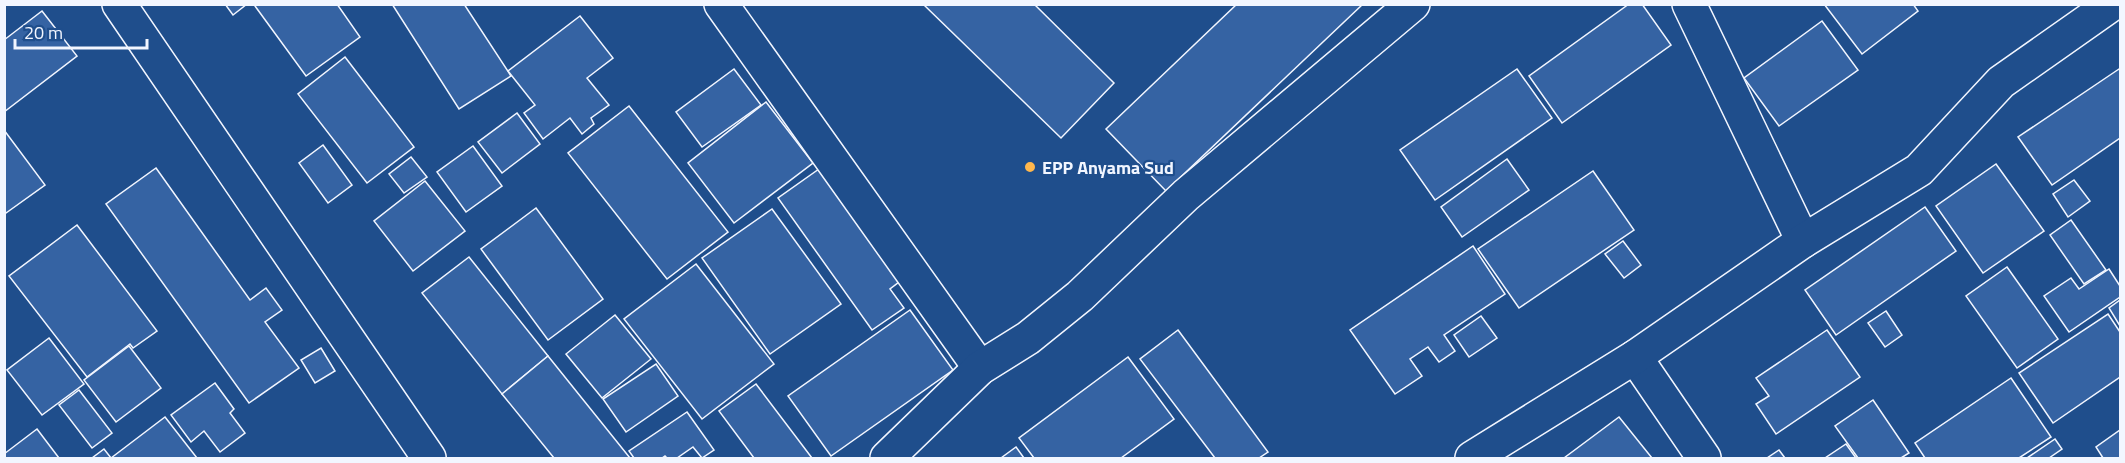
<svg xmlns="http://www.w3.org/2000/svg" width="2125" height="463" viewBox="0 0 2125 463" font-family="'Titillium Web',sans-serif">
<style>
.building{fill:#3563a3;stroke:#f2f6ff;stroke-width:1.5}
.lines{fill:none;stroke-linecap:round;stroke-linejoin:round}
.street-casing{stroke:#f2f6ff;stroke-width:36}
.street{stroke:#1f4e8c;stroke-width:33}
.poi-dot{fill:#ffb74d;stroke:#1f4e8c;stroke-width:2}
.labels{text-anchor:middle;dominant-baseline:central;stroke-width:4.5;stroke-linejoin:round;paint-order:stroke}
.poi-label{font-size:18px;font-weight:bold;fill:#f2f6ff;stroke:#1f4e8c;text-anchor:start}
</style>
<rect width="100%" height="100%" fill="#1f4e8c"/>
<g class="building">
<path d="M225,4H247L233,15Z"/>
<path d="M258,4H337L360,37L306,76L255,6Z"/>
<path d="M392,4H464L511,76L459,109Z"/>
<path d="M923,4H1034L1114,83L1061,138Z"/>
<path d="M1237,4H1363L1166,191L1106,129Z"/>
<path d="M1629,4H1642L1671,45L1562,123L1529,76Z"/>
<path d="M1824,4H1913L1918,11L1862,54Z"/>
<path d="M42,11L77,56L4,112V40Z"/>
<path d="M580,16L613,58L587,78L609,105L591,118L594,124L582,134L570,118L543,139L524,113L535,105L508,71Z"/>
<path d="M1822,21L1858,70L1779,126L1744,78Z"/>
<path d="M345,57L414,147L367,183L298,94Z"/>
<path d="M734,69L761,105L702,147L676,112Z"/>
<path d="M1517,69L1552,118L1435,200L1400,150Z"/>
<path d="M2119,69L2120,71V138L2052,185L2018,137Z"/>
<path d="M766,102L813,163L734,223L688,163Z"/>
<path d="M629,106L728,232L667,279L568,153Z"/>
<path d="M517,113L540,144L502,173L478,142Z"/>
<path d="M4,130L45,185L6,213L4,210Z"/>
<path d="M323,145L352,185L328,203L299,163Z"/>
<path d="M473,146L502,186L466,212L437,172Z"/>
<path d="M411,157L427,177L404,193L389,174Z"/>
<path d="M1507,159L1529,190L1462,237L1441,207Z"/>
<path d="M1996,164L2044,231L1983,273L1936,206Z"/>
<path d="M156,168L250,300L266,288L282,310L265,322L299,368L249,403L106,204Z"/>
<path d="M819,169L899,282L890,289L904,308L872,330L778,198Z"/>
<path d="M1593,171L1634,230L1519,308L1478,249Z"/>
<path d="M2074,180L2090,201L2068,217L2053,194Z"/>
<path d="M425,181L465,231L413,271L374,221Z"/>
<path d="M1925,207L1956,251L1836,335L1805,290Z"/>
<path d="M536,208L603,299L548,340L481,249Z"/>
<path d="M772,209L841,304L770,354L702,258Z"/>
<path d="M2071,220L2106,270L2084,284L2050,235Z"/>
<path d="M77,225L157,331L133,348L130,344L87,377L9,276Z"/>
<path d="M1623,241L1641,265L1624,278L1605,254Z"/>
<path d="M1473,246L1505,294L1444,335L1455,351L1439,362L1428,347L1410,359L1422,376L1395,394L1350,330Z"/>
<path d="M469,257L548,356L502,394L422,293Z"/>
<path d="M696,264L774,364L702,419L624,319Z"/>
<path d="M2007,267L2058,339L2017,368L1966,296Z"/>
<path d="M2109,269L2120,286V297L2069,332L2044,296L2071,278L2079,289Z"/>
<path d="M2120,300V326L2109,308Z"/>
<path d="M910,310L953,370L831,456L788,396Z"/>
<path d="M1886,311L1902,335L1885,347L1868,323Z"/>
<path d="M2108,314L2120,332V377L2053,423L2019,373Z"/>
<path d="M615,315L651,359L602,398L566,354Z"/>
<path d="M1481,316L1497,338L1469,357L1454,335Z"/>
<path d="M1178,330L1268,452L1259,458H1215L1140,359Z"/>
<path d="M1827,330L1860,377L1776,434L1756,404L1769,396L1756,378Z"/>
<path d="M49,338L84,384L42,415L7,370Z"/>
<path d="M129,346L161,388L116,422L84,380Z"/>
<path d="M321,348L335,371L315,383L301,360Z"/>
<path d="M548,356L630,458H554L502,394Z"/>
<path d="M1128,357L1174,419L1121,458H1034L1019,438Z"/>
<path d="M656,364L678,396L626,432L603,399Z"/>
<path d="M2011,378L2051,437L2019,458H1925L1915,443Z"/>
<path d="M215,383L234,409L230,413L245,433L220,452L204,431L191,442L171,415Z"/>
<path d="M756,384L812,458H754L719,411Z"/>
<path d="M79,390L112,433L92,448L59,405Z"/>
<path d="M1873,400L1909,453L1901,458H1858L1835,426Z"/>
<path d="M687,412L714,450L702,458L693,447L677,458H667L665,456L662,458H634L629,451Z"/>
<path d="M165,417L197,458H92L104,449L111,458Z"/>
<path d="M1619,417L1652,458H1564Z"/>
<path d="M37,429L59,458H4V454Z"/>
<path d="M2120,430V458H2103L2096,447Z"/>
<path d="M2055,439L2062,449L2049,458H2027Z"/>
<path d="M1846,444L1856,458H1825Z"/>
<path d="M1016,447L1024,458H1001Z"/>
<path d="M1779,450L1785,458H1767Z"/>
</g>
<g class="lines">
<defs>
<g id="street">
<path d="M119,4L429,458"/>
<path d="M721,4L980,368"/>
<path d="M1689,4L1803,241"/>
<path d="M1635,357L1704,458"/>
<path d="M887,458L980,368L1028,338L1080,296L1186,195L1413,4"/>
<path d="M1472,458L1635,357L1803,241L1919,170L2001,82L2112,4"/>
</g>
</defs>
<use href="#street" class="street-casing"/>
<use href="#street" class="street"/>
</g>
<circle class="poi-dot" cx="1030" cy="167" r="6"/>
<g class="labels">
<g class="poi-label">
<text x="1042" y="167">EPP Anyama Sud</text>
</g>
</g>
<rect width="2125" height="463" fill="none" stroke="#f2f6ff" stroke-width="12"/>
<path d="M15 39v9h132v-9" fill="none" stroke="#f2f6ff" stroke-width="3"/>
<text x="24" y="39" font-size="18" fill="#f2f6ff" stroke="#1f4e8c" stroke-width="4.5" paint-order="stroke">20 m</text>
</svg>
